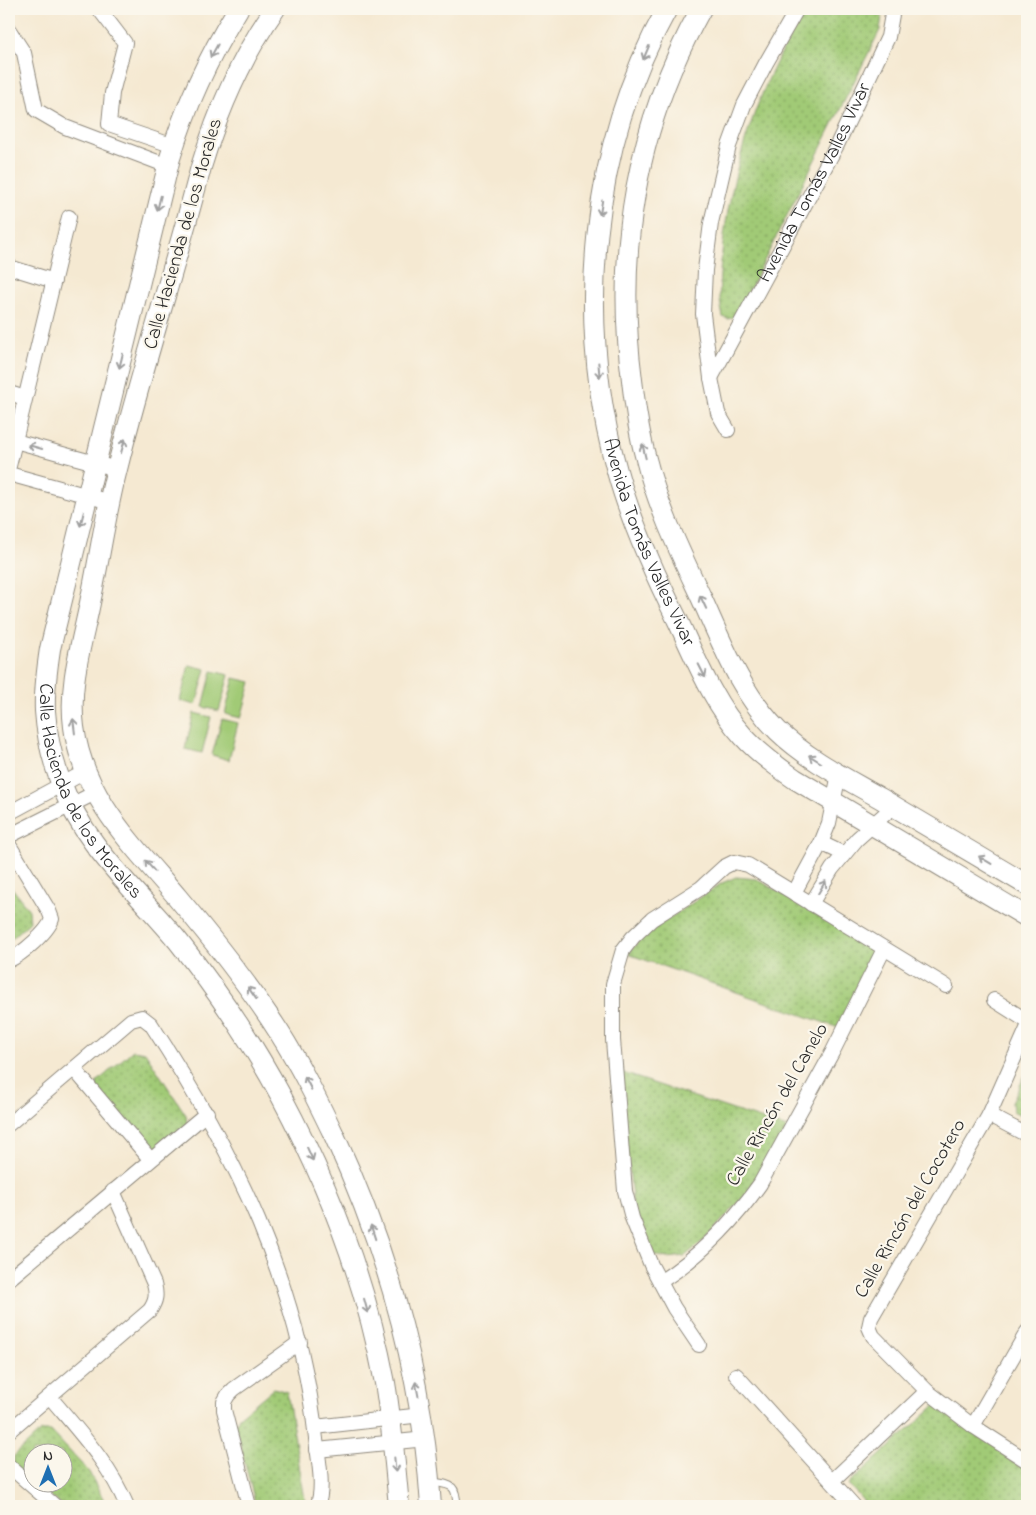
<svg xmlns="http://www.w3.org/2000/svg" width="1036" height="1515" viewBox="0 0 1036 1515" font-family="'Indie Flower',sans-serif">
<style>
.grass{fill:#a1ca76;stroke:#667a50}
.park{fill:url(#park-dots);stroke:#667a50}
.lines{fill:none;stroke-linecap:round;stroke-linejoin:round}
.lane-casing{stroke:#908a7e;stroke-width:9}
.street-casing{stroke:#908a7e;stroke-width:16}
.secondary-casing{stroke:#908a7e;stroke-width:22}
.lane{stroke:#fff;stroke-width:7}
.street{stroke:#fff;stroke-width:14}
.secondary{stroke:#fff;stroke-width:20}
.oneway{stroke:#a0a0a0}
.labels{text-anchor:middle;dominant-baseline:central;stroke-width:4.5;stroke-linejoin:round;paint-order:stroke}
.street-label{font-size:20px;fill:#2b2b2b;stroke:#fbf7ec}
</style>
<defs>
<pattern id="park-dots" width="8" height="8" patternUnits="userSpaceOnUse" patternTransform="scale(1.25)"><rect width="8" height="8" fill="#a1ca76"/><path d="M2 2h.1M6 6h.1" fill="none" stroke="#83a461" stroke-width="1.8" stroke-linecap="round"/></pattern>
</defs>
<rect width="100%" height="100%" fill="#fbf7ec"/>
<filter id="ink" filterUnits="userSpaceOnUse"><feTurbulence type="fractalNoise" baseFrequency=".02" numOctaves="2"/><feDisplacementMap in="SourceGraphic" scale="10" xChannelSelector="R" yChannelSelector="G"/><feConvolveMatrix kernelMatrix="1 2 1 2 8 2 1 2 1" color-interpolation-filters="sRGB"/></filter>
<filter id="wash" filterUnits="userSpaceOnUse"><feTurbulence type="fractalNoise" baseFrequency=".0096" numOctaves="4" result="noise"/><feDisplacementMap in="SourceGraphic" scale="20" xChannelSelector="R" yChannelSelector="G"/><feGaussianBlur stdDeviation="1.12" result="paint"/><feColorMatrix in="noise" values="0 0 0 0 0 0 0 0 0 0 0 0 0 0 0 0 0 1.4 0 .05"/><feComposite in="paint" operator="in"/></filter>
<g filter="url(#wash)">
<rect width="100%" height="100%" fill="#f5e9d2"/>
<g class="grass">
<path d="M189,665L206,669L196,705L180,701Z"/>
<path d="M212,671L229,675L219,711L203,707Z"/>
<path d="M234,678L251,682L241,718L225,714Z"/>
<path d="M194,713L211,717L202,753L185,749Z"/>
<path d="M222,719L238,723L229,760L212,755Z"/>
</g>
<g class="park">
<path d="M808,9H883L880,30L742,305L736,316L728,319L723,317C717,292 720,269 723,244C731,178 750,114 780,55C788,39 799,24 808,9Z"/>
<path d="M736,877L757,879L872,948V962L839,1028L628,954L643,936L722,883Z"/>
<path d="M9,884L29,910L30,922L9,941Z"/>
<path d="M133,1050L145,1052L186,1115L187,1125L157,1151L146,1150L97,1093V1082Z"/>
<path d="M1027,1071V1118L1013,1111L1012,1102Z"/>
<path d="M620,1072L787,1128L766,1173L703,1241L685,1256L667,1258L653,1255L633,1209Z"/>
<path d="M274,1388L287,1392L306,1506H256L235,1426L239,1417Z"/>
<path d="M937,1404L1027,1462V1506H868L848,1484Z"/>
<path d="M41,1431H51L89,1472L107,1506H63L34,1483L62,1482V1452H32V1481L14,1467V1456Z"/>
</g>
</g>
<g filter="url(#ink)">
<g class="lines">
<defs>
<path id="lane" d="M432,1482C452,1485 456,1484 457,1506"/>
<g id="street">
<path d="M99,9L125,43L112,93L109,124L174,146"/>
<path d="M9,30L24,53L36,110L65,127L168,166"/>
<path d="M9,267L54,281"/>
<path id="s1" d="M711,378L837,145L888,37L893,9"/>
<path d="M9,393L25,398"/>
<path d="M728,430L718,413L711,378L703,314L705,270L711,223L729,146L744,105L766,63L797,9"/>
<path d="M15,441L117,469"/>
<path d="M9,466L69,217"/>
<path d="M9,474L110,502"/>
<path d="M9,813L85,772"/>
<path d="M9,836L95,793"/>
<path d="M821,843L844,854"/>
<path d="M9,845L49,911L52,919C48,932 21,955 9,960"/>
<path d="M794,893L821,843L829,823L839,774"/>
<path d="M811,904L832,869L857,839L894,806"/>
<path d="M994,1000L1027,1021"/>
<path d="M1027,1029L989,1115L871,1318L869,1327L873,1336L927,1391L973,1426L1027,1461"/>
<path d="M74,1069L150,1159"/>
<path d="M989,1115L1027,1135"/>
<path d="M9,1124L131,1020L142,1017L151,1024C235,1153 299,1283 316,1439C318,1457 325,1489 317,1506"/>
<path d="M9,1279L207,1113"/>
<path d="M660,1282C700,1256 733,1222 760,1184L833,1051L884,949"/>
<path d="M699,1345L674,1308L651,1265L632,1218L625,1191L613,1040V984L623,950L633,937L652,919L701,888L724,867L734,862L748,865L946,986"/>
<path d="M736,1375L854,1506"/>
<path d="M50,1397C80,1433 109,1463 127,1506"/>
<path d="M973,1426L1027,1332"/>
<path d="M315,1427L422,1415"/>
<path d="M9,1431L150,1310C156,1301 157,1295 154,1284L113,1191"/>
<path d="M317,1450L426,1439"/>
<path d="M9,1466L55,1506"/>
<path d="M832,1481L927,1391"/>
<path d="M249,1506L224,1410V1402L228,1395L234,1389L300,1342"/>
</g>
<g id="secondary">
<path id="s2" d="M238,9C209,56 186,105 170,158L50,649C47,669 44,690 45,711C48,757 66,806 94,843C119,878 151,908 178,941C216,989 252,1042 281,1096C329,1186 366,1283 385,1383C392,1424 395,1465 399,1506"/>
<path d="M275,9C241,57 218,111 201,167C175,268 142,368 117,469C106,511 100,555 91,598C83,640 68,683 74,727C83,798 134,846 178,898C214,941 249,985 279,1032C300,1065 317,1100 334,1135C388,1252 423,1378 431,1506"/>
<path id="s3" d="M667,9C590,147 575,319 617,471C631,522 653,571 677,619C696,659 713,703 743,736C758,753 776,766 795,779L1027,917"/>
<path d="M701,9C637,124 615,250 632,380C635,406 639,433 646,459C658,507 680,552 701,597C722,643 741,694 778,731C807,759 845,778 880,798C929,827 978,856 1027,885"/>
</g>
</defs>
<use href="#lane" class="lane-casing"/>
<use href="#street" class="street-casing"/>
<use href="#secondary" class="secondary-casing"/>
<use href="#lane" class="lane"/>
<use href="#street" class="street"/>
<use href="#secondary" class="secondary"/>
</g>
<defs><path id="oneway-shaft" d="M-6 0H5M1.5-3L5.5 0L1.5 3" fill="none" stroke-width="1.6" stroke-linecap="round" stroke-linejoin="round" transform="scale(1.25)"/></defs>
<g class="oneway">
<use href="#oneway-shaft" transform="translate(214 51) rotate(119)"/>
<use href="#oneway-shaft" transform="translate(646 53) rotate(113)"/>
<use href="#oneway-shaft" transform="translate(159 203) rotate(104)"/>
<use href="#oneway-shaft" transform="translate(601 208) rotate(99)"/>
<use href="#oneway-shaft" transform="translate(121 361) rotate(104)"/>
<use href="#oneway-shaft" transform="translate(599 370) rotate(85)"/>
<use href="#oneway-shaft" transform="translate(123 446) rotate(-74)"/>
<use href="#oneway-shaft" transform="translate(35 447) rotate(-164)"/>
<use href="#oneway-shaft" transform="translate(644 451) rotate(-103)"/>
<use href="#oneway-shaft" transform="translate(82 519) rotate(104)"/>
<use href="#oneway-shaft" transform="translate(703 602) rotate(-115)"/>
<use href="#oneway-shaft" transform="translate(702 671) rotate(63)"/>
<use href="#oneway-shaft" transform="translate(74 726) rotate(-97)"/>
<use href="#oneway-shaft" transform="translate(815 759) rotate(-148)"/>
<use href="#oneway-shaft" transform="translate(985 860) rotate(-149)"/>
<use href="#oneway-shaft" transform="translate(150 866) rotate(-131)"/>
<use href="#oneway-shaft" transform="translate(822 887) rotate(-59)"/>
<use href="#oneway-shaft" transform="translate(252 993) rotate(-125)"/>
<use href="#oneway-shaft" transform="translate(308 1083) rotate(-117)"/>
<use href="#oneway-shaft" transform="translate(310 1154) rotate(66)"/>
<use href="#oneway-shaft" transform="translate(373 1232) rotate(-108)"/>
<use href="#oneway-shaft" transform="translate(366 1306) rotate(75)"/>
<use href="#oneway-shaft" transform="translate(417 1389) rotate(-101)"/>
<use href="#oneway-shaft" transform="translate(395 1465) rotate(85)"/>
</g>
</g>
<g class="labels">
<g class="street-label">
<text stroke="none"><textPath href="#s1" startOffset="221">Avenida Tomás Valles Vivar</textPath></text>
<text transform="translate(184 234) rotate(-74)">Calle Hacienda de los Morales</text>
<text stroke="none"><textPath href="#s3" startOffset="554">Avenida Tomás Valles Vivar</textPath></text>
<text stroke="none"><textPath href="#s2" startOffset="824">Calle Hacienda de los Morales</textPath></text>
<text transform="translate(778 1105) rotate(-60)">Calle Rincón del Canelo</text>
<text transform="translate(911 1209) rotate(-60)">Calle Rincón del Cocotero</text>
</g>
</g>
<rect width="1036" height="1515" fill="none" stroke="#fbf7ec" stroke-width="30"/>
<g transform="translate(48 1468)"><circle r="24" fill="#fbf7ec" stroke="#a8a59f"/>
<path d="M0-4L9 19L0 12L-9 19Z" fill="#1f6fb2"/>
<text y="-8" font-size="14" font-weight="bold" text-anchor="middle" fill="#2b2b2b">N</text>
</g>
</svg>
